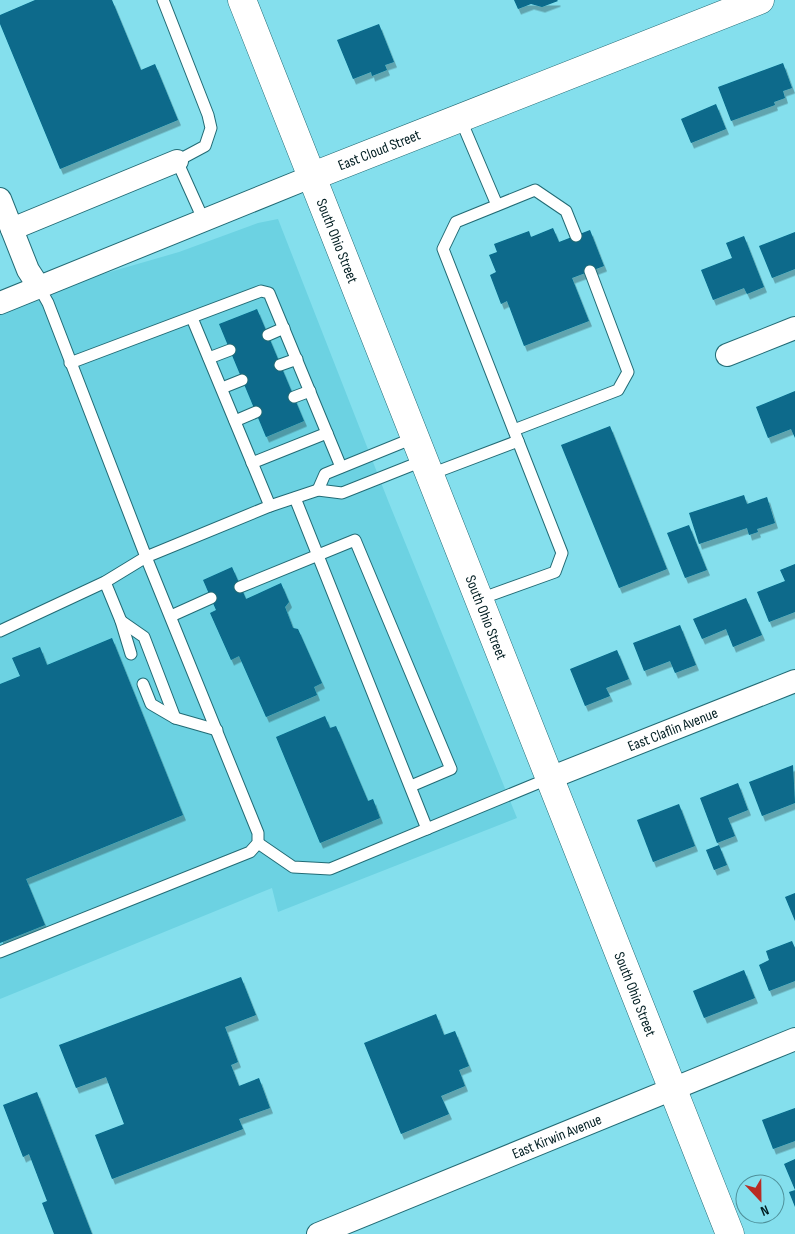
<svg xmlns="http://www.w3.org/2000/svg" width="795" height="1234" viewBox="0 0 795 1234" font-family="'Sofia Sans Condensed',sans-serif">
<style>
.built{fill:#6cd2e2}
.building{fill:#076a8b;filter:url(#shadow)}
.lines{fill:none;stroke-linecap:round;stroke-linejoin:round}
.lane-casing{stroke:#226b75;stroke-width:13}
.street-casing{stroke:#226b75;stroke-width:24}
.secondary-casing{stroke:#226b75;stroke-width:29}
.lane{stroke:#fff;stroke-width:11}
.street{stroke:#fff;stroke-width:22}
.secondary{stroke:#fff;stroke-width:28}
.labels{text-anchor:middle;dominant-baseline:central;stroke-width:5;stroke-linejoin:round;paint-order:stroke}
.street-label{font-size:15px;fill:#001d21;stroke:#84dfed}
</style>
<defs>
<filter id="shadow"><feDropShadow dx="3" dy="5.5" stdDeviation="0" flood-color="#0004"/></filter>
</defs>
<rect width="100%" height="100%" fill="#84dfed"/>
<path class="built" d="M278,219L389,503L517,818L278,912L272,888L0,999V315L96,276L179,252L258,223Z"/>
<g class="building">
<path d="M35,0H112L141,70L155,64L178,120L60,169L0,24V15Z"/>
<path d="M514,0H557L558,1L542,7L531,4L518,9Z"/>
<path d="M379,24L394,62L385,65L387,70L372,76L371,72L353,79L337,40Z"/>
<path d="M783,63L792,88L783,91L785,98L774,102L775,105L731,121L718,87Z"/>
<path d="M716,104L726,129L691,143L681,119Z"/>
<path d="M553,228L559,242L590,230L604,266L572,278L589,321L524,346L507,301L501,304L490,275L496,272L489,255L497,252L494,244L529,231L531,237Z"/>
<path d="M795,232V269L772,278L759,246Z"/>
<path d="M744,236L764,287L747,294L744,288L713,300L701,270L732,258L726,243Z"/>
<path d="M257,309L304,421L266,437L219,324Z"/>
<path d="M795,391V438L791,429L768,438L756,407Z"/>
<path d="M610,426L667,569L619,588L561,445Z"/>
<path d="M744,495L747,504L767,497L775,523L757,529L758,532L749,535L747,528L699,544L689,513Z"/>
<path d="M689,525L707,570L685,578L667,533Z"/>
<path d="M795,564V612L769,622L757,592L785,581L780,570Z"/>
<path d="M232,567L246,599L281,583L289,602L285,607L293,628L298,629L322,683L314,687L317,695L266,717L239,656L231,660L210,613L216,610L203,580Z"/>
<path d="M746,598L762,635L733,647L726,629L702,639L693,619Z"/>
<path d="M680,625L696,665L675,673L670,661L644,671L633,643Z"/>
<path d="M112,638L183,815L26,879L45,925L0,943V684L20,676L12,658L40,647L47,665Z"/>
<path d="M617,650L629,679L606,688L610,696L585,706L570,669Z"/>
<path d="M325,716L330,728L336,726L368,801L373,799L380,818L320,843L276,737Z"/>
<path d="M793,765L795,803L762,816L749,782Z"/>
<path d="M738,783L748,810L728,818L735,836L717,843L700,798Z"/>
<path d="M679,804L695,846L653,862L637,820Z"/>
<path d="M719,845L727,865L714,870L706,850Z"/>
<path d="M795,893V921L785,897Z"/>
<path d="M792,941L795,948V981L769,991L759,965L769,960L766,951Z"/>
<path d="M744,970L755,998L704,1018L693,991Z"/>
<path d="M241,977L256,1015L225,1027L238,1062L231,1065L239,1086L259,1078L270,1108L239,1119L243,1129L112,1179L95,1135L124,1124L106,1077L76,1088L59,1045Z"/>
<path d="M436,1014L444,1035L455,1031L469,1066L459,1070L465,1086L441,1096L449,1114L401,1134L364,1043Z"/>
<path d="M37,1092L92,1234H54L42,1203L47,1201L29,1154L23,1157L3,1105Z"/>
<path d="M795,1108V1141L773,1149L762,1120Z"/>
<path d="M795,1159V1207L789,1192L795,1190L784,1164Z"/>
</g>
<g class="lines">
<defs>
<g id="lane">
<path d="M163,0L208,115L211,128L205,146L177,161L204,221"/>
<path d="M460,118L497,205"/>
<path d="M192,318L270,506"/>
<path d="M268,335L284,328"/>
<path d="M209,358L230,350"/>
<path d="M70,363L261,291L269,293L341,467"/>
<path d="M280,365L297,359"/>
<path d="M222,388L242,380"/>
<path d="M294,397L310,391"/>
<path d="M235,421L256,412"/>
<path d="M514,430L618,390L628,372L590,271"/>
<path d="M518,441L443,249L456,222L535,190L566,211L576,236"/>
<path d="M252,463L327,433"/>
<path d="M431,474L518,441L562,553L555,572L480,599"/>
<path d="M318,490L325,474L416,437"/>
<path d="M295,498L427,829"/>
<path d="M105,582L121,621L131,654"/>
<path d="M240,587L355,540L451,769L411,786"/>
<path d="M171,616L211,598"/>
<path d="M121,621L144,637L175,718"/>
<path d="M0,631L105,582L146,557L270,506L318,490L342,493L425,460"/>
<path d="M143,684L151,704L175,718L217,730"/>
<path d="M258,843L293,867L330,869L550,778"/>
<path d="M0,952L250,852L258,843V833L146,557L48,303L39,287"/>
</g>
<g id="street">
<path d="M0,199L28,270L39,287"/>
<path d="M12,229L177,161"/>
<path d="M0,303L313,176"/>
<path d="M727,355L795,328"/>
<path id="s1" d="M550,778L795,681"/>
<path id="s2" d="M318,1234L795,1039"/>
</g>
<g id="secondary">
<path id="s3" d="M242,0L730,1234"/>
<path id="s4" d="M313,176L760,0"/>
</g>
</defs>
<use href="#lane" class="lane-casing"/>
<use href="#street" class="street-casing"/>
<use href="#secondary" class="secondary-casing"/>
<use href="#lane" class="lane"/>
<use href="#street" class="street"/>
<use href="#secondary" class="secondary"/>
</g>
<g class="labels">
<g class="street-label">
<text stroke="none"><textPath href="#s4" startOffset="71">East Cloud Street</textPath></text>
<text stroke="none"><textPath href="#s3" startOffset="259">South Ohio Street</textPath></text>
<text stroke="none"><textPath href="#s3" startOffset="664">South Ohio Street</textPath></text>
<text stroke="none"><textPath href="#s1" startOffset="132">East Claflin Avenue</textPath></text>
<text stroke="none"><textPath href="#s3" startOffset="1069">South Ohio Street</textPath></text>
<text stroke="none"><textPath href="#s2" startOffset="258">East Kirwin Avenue</textPath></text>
</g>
</g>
<g transform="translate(760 1199) rotate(158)"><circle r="24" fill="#84dfed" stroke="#4f919b"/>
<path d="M0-4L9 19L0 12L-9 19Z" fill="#b92b23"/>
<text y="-8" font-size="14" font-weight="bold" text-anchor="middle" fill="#001d21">N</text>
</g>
</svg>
